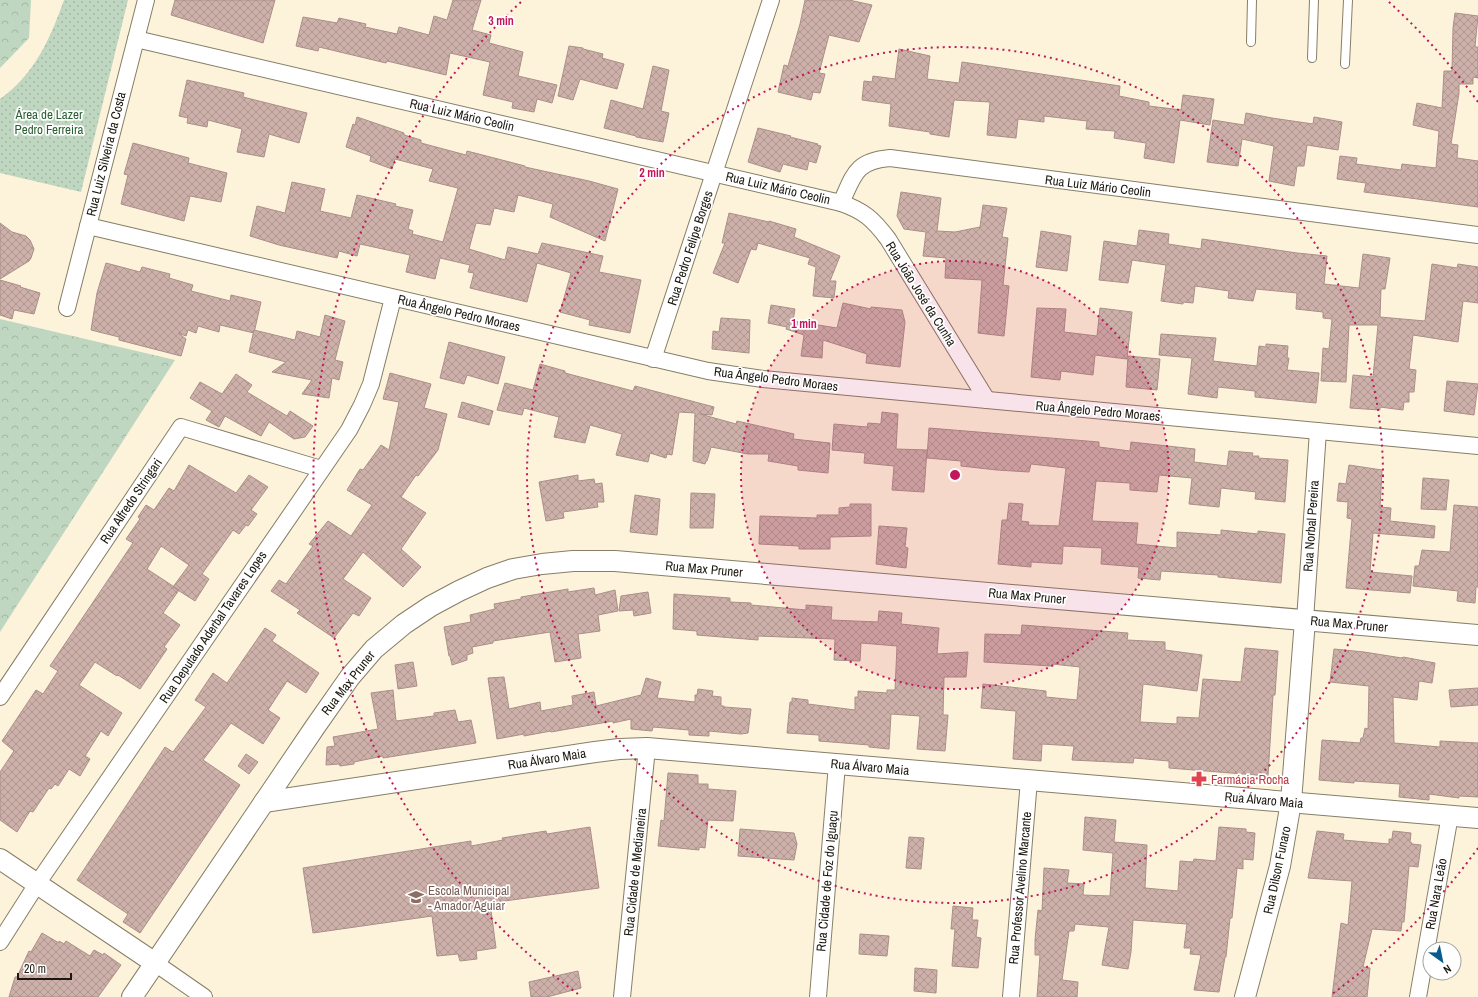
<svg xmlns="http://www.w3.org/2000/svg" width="1478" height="997" viewBox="0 0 1478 997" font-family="'Archivo Narrow',sans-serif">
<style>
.grass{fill:url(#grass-dots)}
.forest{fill:url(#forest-crowns)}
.building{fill:url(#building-cross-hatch);stroke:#aa8f89}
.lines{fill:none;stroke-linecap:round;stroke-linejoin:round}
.service-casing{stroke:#867e67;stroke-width:10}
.minor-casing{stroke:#867e67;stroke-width:18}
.tertiary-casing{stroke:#867e67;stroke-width:22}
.service{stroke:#fff;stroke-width:8}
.minor{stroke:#fff;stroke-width:16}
.tertiary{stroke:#fff;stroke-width:20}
.ring{fill:none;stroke:#c2185b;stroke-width:2;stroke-dasharray:2 4}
.labels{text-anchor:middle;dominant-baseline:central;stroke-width:3.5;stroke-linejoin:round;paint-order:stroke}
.park-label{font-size:13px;fill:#2a5f32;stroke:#fff}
.street-label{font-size:13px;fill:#1b180f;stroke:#fff}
.health-label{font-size:13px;fill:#be3a42;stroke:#fff;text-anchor:start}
.education-label{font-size:13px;fill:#785e54;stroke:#fff;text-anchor:start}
.centre{fill:#c2185b;stroke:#fff;stroke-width:2}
.ring-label{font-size:12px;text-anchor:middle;font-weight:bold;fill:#c2185b;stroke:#fff;stroke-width:3.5;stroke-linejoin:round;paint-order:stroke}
</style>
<defs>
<pattern id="grass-dots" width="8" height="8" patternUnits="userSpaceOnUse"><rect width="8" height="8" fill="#bfd6c0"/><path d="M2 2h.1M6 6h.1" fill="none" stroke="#a4b7a4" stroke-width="1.8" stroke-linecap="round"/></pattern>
<pattern id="forest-crowns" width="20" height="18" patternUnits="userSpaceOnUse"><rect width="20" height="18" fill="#bfd6c0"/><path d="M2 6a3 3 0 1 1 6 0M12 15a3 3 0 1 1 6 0" fill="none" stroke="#a4b7a4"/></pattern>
<pattern id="building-cross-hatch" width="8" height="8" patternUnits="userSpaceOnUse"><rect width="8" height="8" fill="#cdb0a9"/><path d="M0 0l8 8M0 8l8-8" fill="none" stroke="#af9790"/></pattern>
</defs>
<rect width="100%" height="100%" fill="#fcf3da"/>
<path class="grass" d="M64,0H128L81,192L0,173V99C35,74 50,39 64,0Z"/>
<g class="forest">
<path d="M0,0H31L29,38L0,68Z"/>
<path d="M0,319L175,360L0,632Z"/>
</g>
<g class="building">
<path d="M175,0H275L263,43L171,15Z"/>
<path d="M453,0H481L472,30L491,35L489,43L523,52L518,76L557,85L552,103L537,99L534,112L512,108L513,102L483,95L490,62L450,53L446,75L387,61L386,63L319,47L318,51L296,46L303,17L337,23L339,18L366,24L365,27L397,34L399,27L429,35L434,16L447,20Z"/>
<path d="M805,0H849L872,5L859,42L829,35L819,73L825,74L820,93L813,92L811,100L778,92L784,65L788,66L800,24Z"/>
<path d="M1455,13L1478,16L1475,47H1478V78L1473,77V84H1459V93L1451,144L1458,145L1457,158L1478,161V207L1364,192L1366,183L1337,179L1340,156L1357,158L1356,164L1401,170L1402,164L1436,168L1439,131L1413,125L1417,103L1442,108L1444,71H1452L1453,28Z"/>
<path d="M569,46L583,48V49L603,54L602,58L624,64L617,89L580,79L573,100L558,96Z"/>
<path d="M899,49L930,56L927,79L959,83L962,62L1120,86L1119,96L1149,102V106L1181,110L1183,95L1214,99L1210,125L1180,120L1174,163L1144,158L1146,143L1114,138L1115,131L1086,129L1087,121L1044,116V122L1018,119L1016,138L987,135L990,102L954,100L949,137L930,134V132L889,126L891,104L862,100L864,81L872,82L873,76L895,79Z"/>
<path d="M653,66L669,70L661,111L669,113L663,142L636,137V136L604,128L611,100L643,109Z"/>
<path d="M187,80L244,93L243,97L307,113L299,143L269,134L264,157L237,152L242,129L208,120L207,127L187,123L188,118L179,116Z"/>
<path d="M1246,113L1272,118L1313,124L1314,117L1342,122L1338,150L1307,145L1304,166H1297L1294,186L1269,181L1274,146L1242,139L1238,166L1207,162L1213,120L1244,125Z"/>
<path d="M357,117L404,133V135L421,140V143L466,155L467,151L525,166V167L589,181L618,189L605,241L550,217L553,204L518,195L514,212L494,208L490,225L476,223L469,249L505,260L508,247L538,254L542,243L603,256L599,272L641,280L630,333L589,325L590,320L560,312L571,273L537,263L527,302L470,288L474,273L468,272L470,265L440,258L435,279L406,272L410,255L360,244L357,256L339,251L337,258L279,245L250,236L257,206L285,213L292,182L325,189L320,211L351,218L357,195L396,204L395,206L413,210L408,229L413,231L412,234L443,242L458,188L429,181L433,169L395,159L392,169L370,161L371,156L346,147L353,124L355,125Z"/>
<path d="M758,128L791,136L790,137L818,144L817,145L821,146L816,163L809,161L807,170L783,164L780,172L748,162Z"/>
<path d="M133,143L189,158L188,163L227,173L221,202L190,196L184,221L121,204L128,175L124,174Z"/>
<path d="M901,192L941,198L937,231L955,232L980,227L983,205L1007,208L1002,237L1008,238L1003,285L1009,286L1004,336L978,333L982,280L945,278L946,258L923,256L926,232L904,229L897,216Z"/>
<path d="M729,213L769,222V221L796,229L794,237L840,256L830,281H836L834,298L813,296L816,267L808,264L810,258L758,243L756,250L751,249L738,283L713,273L725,243H722Z"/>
<path d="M0,223L12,232L26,236L30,240L34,249L31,258L29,261L0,279Z"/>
<path d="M1139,230L1169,234L1168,244L1201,249L1202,239L1297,253L1327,256L1324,284L1359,288L1363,254L1390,258L1385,289H1381L1380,317L1425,321L1432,264L1457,268L1458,264L1478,267V303L1463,301L1458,342L1413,335L1409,369L1416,370L1414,392H1409V402H1404L1403,410L1380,407V410L1350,408L1353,375L1373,377L1378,325H1349L1346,382L1321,381L1323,348L1329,349L1332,319L1323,318V312L1296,309L1297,293L1256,289L1253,301L1228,298L1229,291L1195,286L1193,303L1183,302V304L1161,301L1166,265L1132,260L1128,283L1099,280L1104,241L1137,246Z"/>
<path d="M1041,231L1071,236L1067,271L1036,267Z"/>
<path d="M106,263L140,272L142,267L170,274L169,278L193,285L191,291L230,301L231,295L261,302L254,333L220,325L219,332L198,326L196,333L188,330L186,336L178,333L186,339L181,356L119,340V337L91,330L97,293Z"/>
<path d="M0,280L21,286L20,287L40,293L34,314L14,310L12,319L0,315Z"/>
<path d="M843,303L871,309V307L902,310L905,322L900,367L866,363L867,354L823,340L822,358L801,356L804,335L786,329L787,327L768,323L771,305L795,309L793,321L837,328Z"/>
<path d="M1037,308L1066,309L1064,332L1097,336L1100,308L1132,312L1127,359L1095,355L1093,375L1061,371L1060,380L1031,377Z"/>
<path d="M325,315L345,321L335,360L343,362L339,380L332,378L329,398L302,394L312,380L272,372L286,362L249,352L254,330L295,340L297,331L320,337Z"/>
<path d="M721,318L750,320L749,353L712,349L713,331L719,332Z"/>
<path d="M1161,334L1216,338L1213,361L1257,366L1259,346L1266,347V344L1288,346L1287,358H1289L1287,370L1319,373L1316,403L1255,397V391L1218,387L1217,398L1188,394L1192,358L1159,355Z"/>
<path d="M449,342L505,357L498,384L467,375L464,384L440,378Z"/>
<path d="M1128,356L1160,359L1157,390L1126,387Z"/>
<path d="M540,364L565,371V373L633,391L635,386L714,407L712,415L700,414L736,424L737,421L794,434L793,439L830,443L828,473L798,470V466L768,461L769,454H748L711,447L707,461H706L705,464L693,461L695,413L679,412L672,455L667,454L666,458L650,453L648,462L616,455L622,434L590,425L585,443L554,437L559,417L524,408L522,415L497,410L505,383L533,390Z"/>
<path d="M390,373L431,384L424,408L447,414L438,450L418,476L416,475L401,497L426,513L401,549L421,567L403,587L363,552L343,579L371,598L359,616L353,613L334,638L297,613L300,610L271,591L279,580L286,584L313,546L309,544L328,521L351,536L372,505L347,490L360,469L363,470L381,445L389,450L399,402L383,399Z"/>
<path d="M236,374L252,385L247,392L287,416L290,411L313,426L305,437L294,439L269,422L261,436L225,416L219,427L206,420L212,411L190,398L200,382L222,394Z"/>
<path d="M1447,381L1478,384L1474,415L1444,411Z"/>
<path d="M462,402L493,411L489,425L458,417Z"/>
<path d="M882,412L898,414L896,449L927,450L924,492L892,490L894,466L864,463L865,453L832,450L834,424L867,427L868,423L880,424L881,423Z"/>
<path d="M929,428L1099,442V447L1130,451L1131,442L1195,449L1194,462L1227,466L1229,451L1253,453L1252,456H1259L1258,458L1288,460L1285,502L1255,499L1256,492L1221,488L1219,507L1189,504L1192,478L1159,475L1157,492L1130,490V483L1096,481L1092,521L1138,523L1136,544L1177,548V532L1221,535V530L1258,534V531L1285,534L1281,583L1218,577V575L1161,571L1160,580L1138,578L1139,567L1101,564L1102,548L1063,546L1062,564L1031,562V567L998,564L1002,520H1007L1009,503L1023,504L1021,521L1029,522L1028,525L1059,526L1066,468L1031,464L1029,472L997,470L961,466V461L927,458Z"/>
<path d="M189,465L236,493L249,475L268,487L251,510L257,514L248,526L246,525L239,534L233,530L202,574L209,579L195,601L173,587L189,565L161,546L147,569L179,590L163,613L180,625L164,647L167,649L140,689L118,675L117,676L95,662L79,685L122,713L108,736L101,731L85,756L90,759L80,776L69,769L58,786L55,784L51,789L49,788L33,812L30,811L17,832L0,820V772L14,751L2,741L36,690L43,694L58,671L50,666L133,543L126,539L140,519L138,517L146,505L154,510L169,488L174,491Z"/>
<path d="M1349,465L1382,470L1380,507L1391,508L1390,521L1435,526L1434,538L1373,533L1370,572L1412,576L1410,593L1346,588L1352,519L1347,518L1348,502L1337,501L1339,483L1346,484Z"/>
<path d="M578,475V481L594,479L595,484L602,483L604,502H597L598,507L563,512L564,518L546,521L539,482Z"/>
<path d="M1423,478L1449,480L1446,510L1421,509Z"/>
<path d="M691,493L715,494L713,528H690Z"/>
<path d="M635,495L660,499L657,535L630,532Z"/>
<path d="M850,504H871V536L830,537V549H799V546L759,544L760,516L817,518V515H839V508L850,507Z"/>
<path d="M1454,505L1478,507V587H1476L1475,603L1457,601L1458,591L1413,586L1415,566H1419L1422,550L1450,552Z"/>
<path d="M879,526L907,528L905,547L908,548L906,568L876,564Z"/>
<path d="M594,588L595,595L615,590L618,611L598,615L600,631L578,634L581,658L555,662L550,632L493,641V643L472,647L473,653L467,655V660L452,665L450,656H449L444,627L471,622L470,615L495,609L494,604L521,599V597L568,589V592Z"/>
<path d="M648,592L651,613L634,616L633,610L619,611L621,596Z"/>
<path d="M674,594L730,598V602L751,603V605L806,610V605L832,607L831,620L878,622L879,611L902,613L901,624L939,628L937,654L968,652L966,677H944L943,715H948L945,751L917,749L920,716L891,714L889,749L869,747V745L819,741V735L787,733L790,702H792V698L808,700V704L855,710V697H858V691L887,693V690H895L897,646L861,643L860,661L834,660L835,639L758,636V640L697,635V631L673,629Z"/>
<path d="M1022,625L1128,633L1127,640L1165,642V650L1202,655L1197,691L1143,684L1140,722L1177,724V717L1199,718L1203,679L1241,682L1245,648L1278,651L1275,695H1273L1268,776L1169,768V761L1134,758L1133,763L1072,760L1074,746L1042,744L1041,761L1013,759L1016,711L981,708L983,684L1046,691V697L1077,700L1080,667L1052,664V666L984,662L985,634L1021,635Z"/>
<path d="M265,628L276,635L272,641L319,673L306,693L287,681L268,710L280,718L263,744L231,723L203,760L240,785L140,933L123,922L128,914L77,880L165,747L173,752L206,707L195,700L213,673L227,683Z"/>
<path d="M1334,649L1364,652L1402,658L1403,657L1435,663L1432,683L1419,681L1417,700L1393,697L1394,743L1440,747V741L1478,743V797L1459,796V798L1429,794V800L1399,797L1400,784L1354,781V783L1319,780L1322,740L1360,743L1361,738H1363L1365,728L1368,729L1369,686L1330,682Z"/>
<path d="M413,662L417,686L398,689L395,665Z"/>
<path d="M504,677L509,709L540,702L541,711L573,705L572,696L594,692L596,706L641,695L646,678L661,682L657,698L695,702V695H697L698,689L713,691L712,696L721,697V706H724V707L751,709L748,733L741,734L709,731V736L689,735V730L653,727L652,731L631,729V719L613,723V721L551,732V731L524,736V734L497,739L488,678Z"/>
<path d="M1478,688V705L1451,707L1449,690Z"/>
<path d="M393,690L396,721L434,716V713L455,710L458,722L471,720L476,743L383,758V756L354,762V764L340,766L339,764L326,765L327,747L335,746L333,737L378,729L371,693Z"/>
<path d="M246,754L258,762L249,774L238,766Z"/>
<path d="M668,773L698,775V784H708V789L736,791L733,821L708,820L705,848L699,847V850L658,846L661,820L664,821Z"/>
<path d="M1085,817L1116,820L1114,842L1147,845L1145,888L1178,891L1180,861L1193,862L1194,859L1216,861L1219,827L1246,829V832L1255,833L1253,860L1243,859V869L1237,868L1232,918H1230L1226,957H1225L1219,992L1194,990L1201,955L1190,954L1191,948H1184L1187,924L1133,920L1131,952L1128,969L1102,965L1109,927L1075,924L1074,931H1069L1062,980L1078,982L1077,997H1037L1040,955H1035V940L1038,910L1042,911L1044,868L1069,870L1067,883L1084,884L1083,895L1110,896L1113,853L1083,850Z"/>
<path d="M590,827L599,888L490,903L496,948L476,951L477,959L460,961L458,954L437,956L432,916L313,933L303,868L471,841V846L503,840L502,838L546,831L547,834Z"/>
<path d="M740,829L794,833L797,844L794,860L738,856Z"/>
<path d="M1317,831L1344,834L1343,840L1389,844V839H1392L1393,831L1411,833L1410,842L1412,843V844L1421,845L1418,867L1409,866L1404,922H1402L1401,931L1372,929L1363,967L1370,968L1367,997H1332L1341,923L1348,925L1352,881L1308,878Z"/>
<path d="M909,837L924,838L921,869L906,868Z"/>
<path d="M953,906L973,908L972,920H978L976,937L981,938L978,968L952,966L955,929H951Z"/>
<path d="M42,933L59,943V941L64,944L66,941L90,956L94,950L103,955L104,953L121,965L98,997H9L15,977H17L29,951L31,952Z"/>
<path d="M860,934L889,936L887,956L859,954Z"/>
<path d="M915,968L937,970L936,993L914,991Z"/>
<path d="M578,971L581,988L547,997H531L529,982Z"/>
</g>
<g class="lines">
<defs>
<g id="service">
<path d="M1251,42L1252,0"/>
<path d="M1312,58L1314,0"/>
<path d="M1345,64L1348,0"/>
</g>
<g id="minor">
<path d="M136,39L841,203C854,175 855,161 890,158L1478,235"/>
<path d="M841,203C864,211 873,219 888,239L987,400"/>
<path d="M88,226L708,371L763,379L1478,446"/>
<path d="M67,308L146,0"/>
<path d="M653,359L771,0"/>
<path d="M1305,620L1318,431"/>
<path d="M0,697L181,427L321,469"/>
<path d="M0,942L37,884L349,430L362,405L371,384L393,298"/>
<path d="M155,963L204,997"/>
<path d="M622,997L647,748"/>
<path d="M818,997L837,764"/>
<path d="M1011,997L1029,780"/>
<path d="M1418,997L1450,815"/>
</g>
<g id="tertiary">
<path d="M264,802L595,752L619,749L647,748L1478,818"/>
<path d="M0,859L155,963"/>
<path d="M132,997L315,727L350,677L374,649L404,624L431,606L459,591L487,578L513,569L542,564L573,561H615L1478,635"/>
<path d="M1245,997L1280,866L1291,802L1305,620"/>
</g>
</defs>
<use href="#service" class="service-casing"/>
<use href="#minor" class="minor-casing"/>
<use href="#tertiary" class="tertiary-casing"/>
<use href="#service" class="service"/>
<use href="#minor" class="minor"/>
<use href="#tertiary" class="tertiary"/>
</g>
<circle cx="955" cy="475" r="214" fill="#c2185b" fill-opacity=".12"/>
<g class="ring">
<circle cx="955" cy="475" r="214"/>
<circle cx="955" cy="475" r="428"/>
<path d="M1478 848A642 642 0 0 1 1332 994M578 994A642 642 0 0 1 521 2M1389 2A642 642 0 0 1 1478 102"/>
</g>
<defs>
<symbol id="pharmacy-bare" viewBox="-9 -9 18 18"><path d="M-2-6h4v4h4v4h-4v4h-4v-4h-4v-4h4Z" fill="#e0444e" stroke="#fff" stroke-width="2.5" paint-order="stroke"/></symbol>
<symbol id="school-bare" viewBox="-9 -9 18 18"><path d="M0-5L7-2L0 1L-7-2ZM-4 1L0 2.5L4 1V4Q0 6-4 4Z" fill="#8d6e63" stroke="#fff" stroke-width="2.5" paint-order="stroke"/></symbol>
</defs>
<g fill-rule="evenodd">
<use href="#pharmacy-bare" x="1188" y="768" width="22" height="22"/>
<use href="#school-bare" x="405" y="886" width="22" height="22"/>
</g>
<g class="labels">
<g class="park-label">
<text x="49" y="114">Área de Lazer<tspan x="49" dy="15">Pedro Ferreira</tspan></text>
</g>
<g class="street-label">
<text transform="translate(462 115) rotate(13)">Rua Luiz Mário Ceolin</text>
<text transform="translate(106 154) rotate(-76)">Rua Luiz Silveira da Costa</text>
<text transform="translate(1098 186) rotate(7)">Rua Luiz Mário Ceolin</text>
<text transform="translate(778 188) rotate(13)">Rua Luiz Mário Ceolin</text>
<text transform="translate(690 248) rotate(-72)">Rua Pedro Felipe Borges</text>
<text transform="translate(921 294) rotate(58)">Rua João José da Cunha</text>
<text transform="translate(459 313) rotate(13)">Rua Ângelo Pedro Moraes</text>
<text transform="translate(776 379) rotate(7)">Rua Ângelo Pedro Moraes</text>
<text transform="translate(1098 411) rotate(5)">Rua Ângelo Pedro Moraes</text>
<text transform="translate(131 501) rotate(-56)">Rua Alfredo Stringari</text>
<text transform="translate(1311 526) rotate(-86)">Rua Norbal Pereira</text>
<text transform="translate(704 569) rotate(5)">Rua Max Pruner</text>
<text transform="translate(1027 596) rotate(5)">Rua Max Pruner</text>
<text transform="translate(1349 624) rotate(5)">Rua Max Pruner</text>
<text transform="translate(213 627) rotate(-56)">Rua Deputado Aderbal Tavares Lopes</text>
<text transform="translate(348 683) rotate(-52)">Rua Max Pruner</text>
<text transform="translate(547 759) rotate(-9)">Rua Álvaro Maia</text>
<text transform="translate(870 767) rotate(5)">Rua Álvaro Maia</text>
<text transform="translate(1264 800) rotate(5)">Rua Álvaro Maia</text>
<text transform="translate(1277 870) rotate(-78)">Rua Dilson Funaro</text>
<text transform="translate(635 872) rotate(-84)">Rua Cidade de Medianeira</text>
<text transform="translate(827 881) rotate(-85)">Rua Cidade de Foz do Iguaçu</text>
<text transform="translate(1020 888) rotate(-85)">Rua Professor Avelino Marcante</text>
<text transform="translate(1436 894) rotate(-80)">Rua Nara Leão</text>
</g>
<g class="health-label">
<text x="1211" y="779">Farmácia Rocha</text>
</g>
<g class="education-label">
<text x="428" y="890">Escola Municipal<tspan x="428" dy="15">- Amador Aguiar</tspan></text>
</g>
</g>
<circle cx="955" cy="475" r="6" class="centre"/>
<g class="ring-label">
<text x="501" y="25">3 min</text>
<text x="652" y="177">2 min</text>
<text x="804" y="328">1 min</text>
</g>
<g transform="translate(1442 961) rotate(147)"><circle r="19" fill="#ffffff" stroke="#a4a39f"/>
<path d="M0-3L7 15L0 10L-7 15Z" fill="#085c8e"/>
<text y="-6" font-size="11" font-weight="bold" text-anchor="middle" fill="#1b180f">N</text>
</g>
<path d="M18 973v6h53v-6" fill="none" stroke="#1b180f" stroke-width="2"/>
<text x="24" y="973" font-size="12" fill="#1b180f" stroke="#ffffff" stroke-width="3" paint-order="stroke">20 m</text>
</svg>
